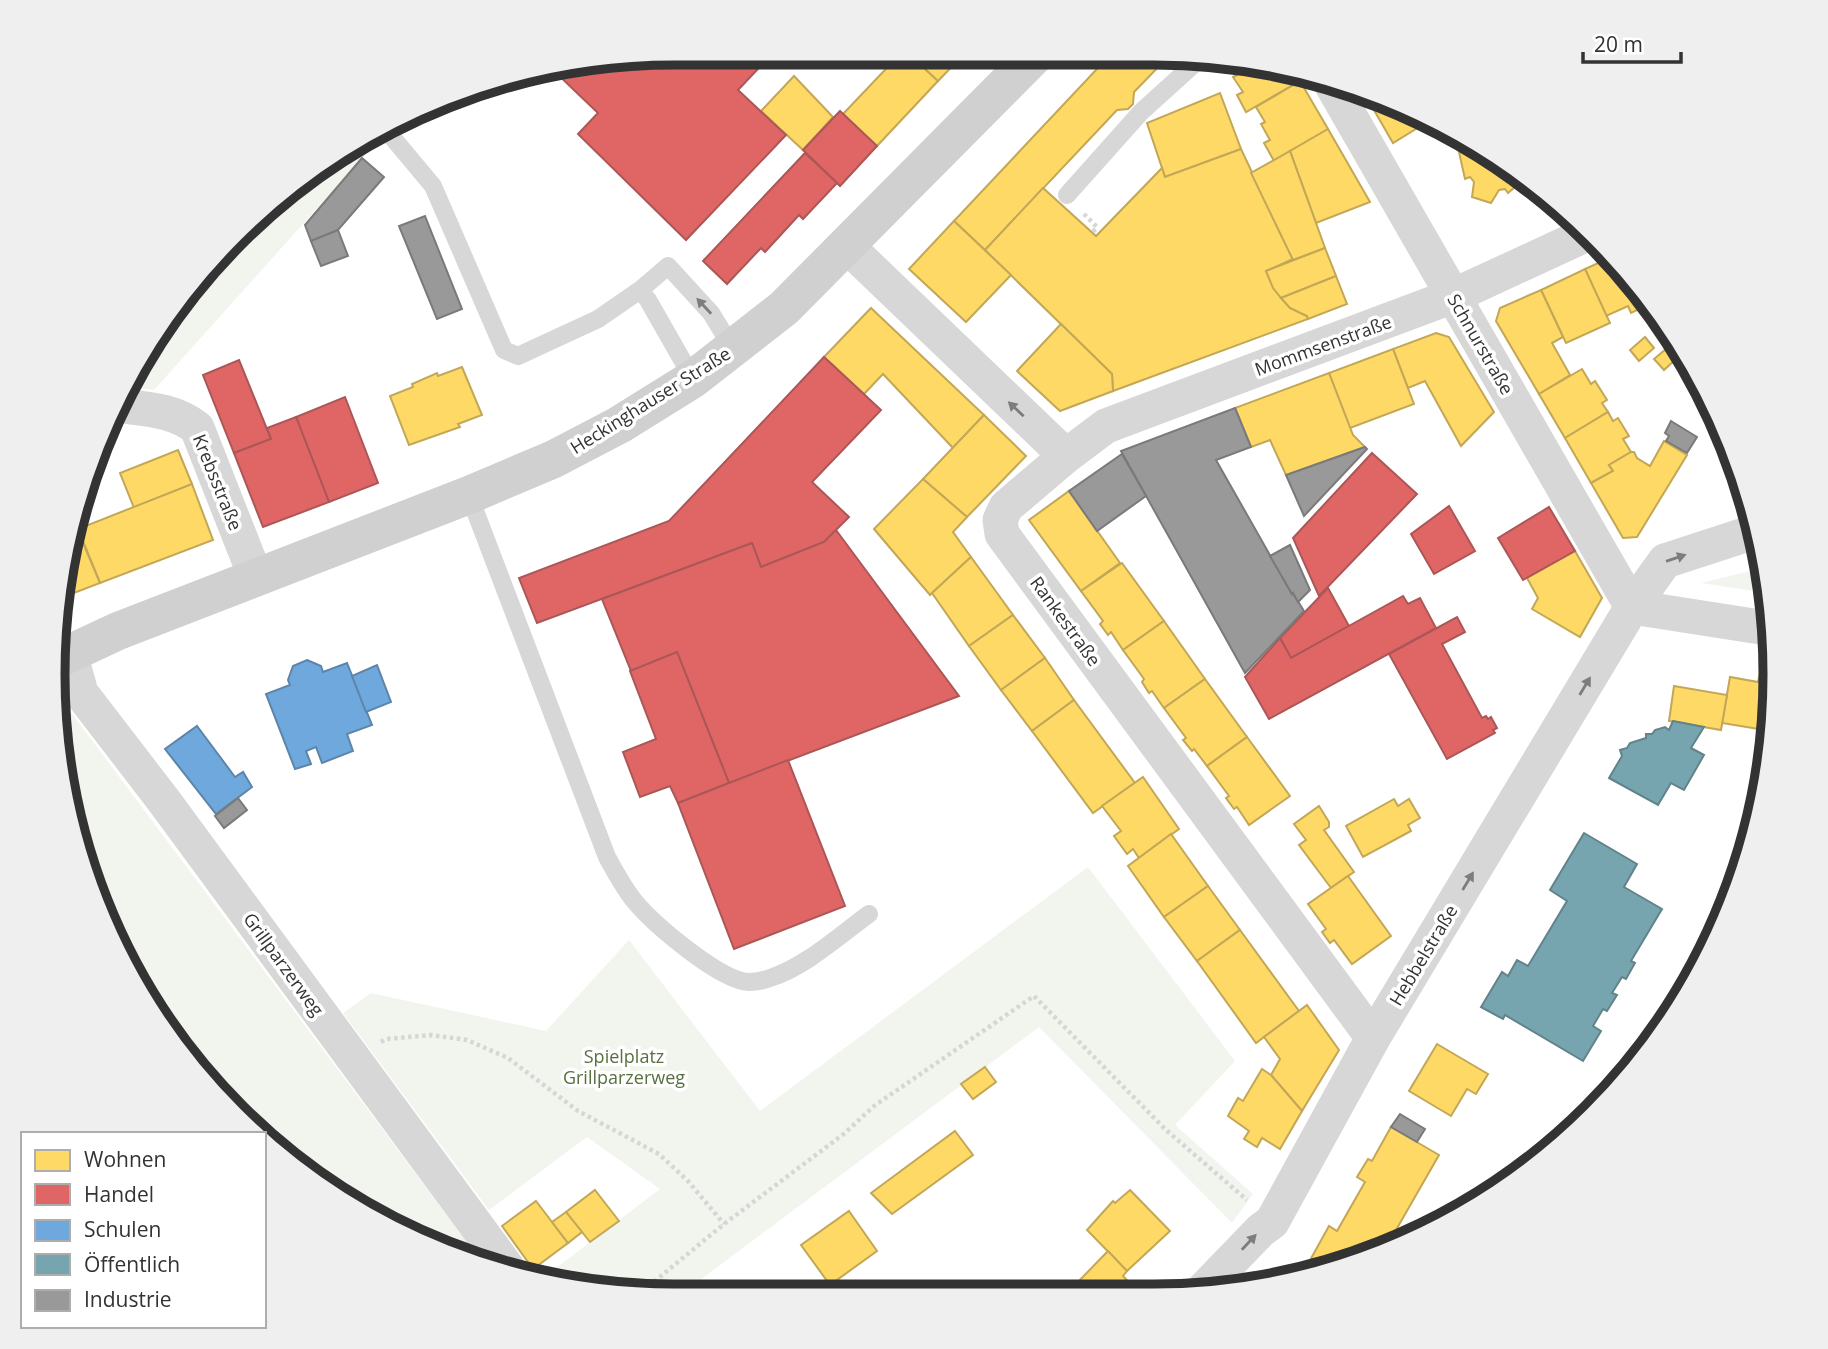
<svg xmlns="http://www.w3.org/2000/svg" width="1828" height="1349" viewBox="0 0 1828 1349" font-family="'Open Sans',sans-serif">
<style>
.green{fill:#f1f5ed}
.homes{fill:#ffd966;stroke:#c2a757;stroke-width:2}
.shops{fill:#e06666;stroke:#ac5757;stroke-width:2}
.schools{fill:#6fa8dc;stroke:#5d85a9;stroke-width:2}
.public{fill:#76a5af;stroke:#62838a;stroke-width:2}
.industry{fill:#999;stroke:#7a7a7a;stroke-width:2}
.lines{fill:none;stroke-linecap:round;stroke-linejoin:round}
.path{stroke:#d6d6d6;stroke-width:4.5;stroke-dasharray:3.5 3.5;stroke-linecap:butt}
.lane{stroke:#d7d7d7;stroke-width:18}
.street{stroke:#d7d7d7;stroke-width:35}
.secondary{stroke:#d0d0d0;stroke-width:38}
.oneway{fill:#7d7d7d}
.labels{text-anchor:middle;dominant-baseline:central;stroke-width:7;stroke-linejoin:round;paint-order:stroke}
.street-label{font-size:18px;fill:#333;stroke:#fff}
.park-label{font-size:18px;fill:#56703f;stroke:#fff}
.rim{fill:none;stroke:#333;stroke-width:9}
</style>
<rect width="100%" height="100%" fill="#fff"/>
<g class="green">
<path d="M368,140L373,146L154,390L126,386L207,265L329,157Z"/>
<path d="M1763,568L1767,593L1701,583Z"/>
<path d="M67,710L73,715L484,1265L475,1264L364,1213L265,1142L264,1134H257L181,1053L100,912L58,755V712Z"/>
<path d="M1088,867L1235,1061L1175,1125L1253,1194L1232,1223L1039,1027L680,1295H633L544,1277L660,1189L587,1137L489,1210L343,1013L371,993L546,1031L629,940L760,1111Z"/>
</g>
<g class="homes">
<path d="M901,53H908L938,81L877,146L843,114Z"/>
<path d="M908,53H965L938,81Z"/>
<path d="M1111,54H1171L1134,92L1133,104L1128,109L1117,110L985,250L954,221Z"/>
<path d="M1228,59L1294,70L1300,81L1246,112L1237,95L1243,92L1233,77L1237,75Z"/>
<path d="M794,76L833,117L803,150L761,111Z"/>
<path d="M1300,81L1328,129L1274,161L1264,143L1270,140L1261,124L1265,122L1256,107Z"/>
<path d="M1220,93L1241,149L1165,177L1147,123Z"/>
<path d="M1367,98L1424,124L1393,143Z"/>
<path d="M1328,129L1370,202L1316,223L1290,151Z"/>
<path d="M1463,141L1499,157L1523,180L1508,193L1505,189L1499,190L1491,203L1472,197L1474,182L1470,177L1465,179L1459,152L1464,151L1466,145Z"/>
<path d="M1241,149L1293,259L1266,271L1281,298L1290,308L1307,316L1308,319L1113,391L1112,374L985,250L1043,188L1096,236L1162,168L1165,177Z"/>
<path d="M1290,151L1325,248L1293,260L1251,173Z"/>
<path d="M954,221L1011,275L966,322L909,269Z"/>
<path d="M1325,248L1336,276L1281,298L1273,288L1266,271Z"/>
<path d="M1607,259L1647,296L1650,304L1631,313L1628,306L1606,316L1585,269Z"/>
<path d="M1585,269L1610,323L1566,343L1541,290Z"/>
<path d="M1336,276L1347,304L1308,319L1307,316L1290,308L1281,298Z"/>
<path d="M1541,290L1563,337L1552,343L1570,375L1539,394L1496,321L1500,308Z"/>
<path d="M871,308L984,415L953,448L883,374L864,394L824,357Z"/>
<path d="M1061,324L1112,374L1113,391L1060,411L1017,371Z"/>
<path d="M1436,333L1449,337L1494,412L1461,446L1425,381L1408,388L1393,349Z"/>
<path d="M1645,337L1654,348L1639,361L1630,350Z"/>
<path d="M1393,349L1414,404L1350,428L1329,373Z"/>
<path d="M1666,349L1675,360L1664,370L1654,359Z"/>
<path d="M462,367L482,415L458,424L460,427L409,445L390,396L413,387L412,384L437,373L438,376Z"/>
<path d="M1582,369L1591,384L1595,381L1607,400L1602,403L1608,412L1565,438L1539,394Z"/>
<path d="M1329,373L1353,435L1365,447L1286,475L1270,440L1251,447L1235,408Z"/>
<path d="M1608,412L1613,421L1618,418L1629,436L1623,439L1631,452L1609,465L1613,471L1591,483L1565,438Z"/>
<path d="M984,415L1026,456L967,517L923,479Z"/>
<path d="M1664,441L1687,455L1637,537L1623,538L1591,483L1613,471L1609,465L1631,452H1634L1637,458L1650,466Z"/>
<path d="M178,450L192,484L134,508L120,473Z"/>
<path d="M923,479L967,517L953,532L971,557L930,595L874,529Z"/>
<path d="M192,484L213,540L100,583L78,529Z"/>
<path d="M1069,491L1120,563L1081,591L1029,520Z"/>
<path d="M81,538L100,583L58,599L74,541Z"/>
<path d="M1575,551L1602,598L1580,637L1532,609L1538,598L1527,578Z"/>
<path d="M971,557L1013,615L969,646L932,593Z"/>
<path d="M1122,563L1164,621L1123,650L1111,632L1108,635L1100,624L1103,621L1081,591Z"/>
<path d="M1013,615L1045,658L1001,690L969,646Z"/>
<path d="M1164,621L1205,679L1164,708L1152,691L1149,693L1142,682L1144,679L1123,650Z"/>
<path d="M1045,658L1074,700L1032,731L1001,690Z"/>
<path d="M1760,673L1773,675L1771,731L1722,723L1730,677L1758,682Z"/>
<path d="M1205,679L1247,737L1207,766L1194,749L1192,751L1183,740L1186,738L1164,708Z"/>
<path d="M1674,686L1727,695L1721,730L1669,721Z"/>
<path d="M1074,700L1135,783L1093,813L1032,731Z"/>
<path d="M1247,737L1290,796L1249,825L1237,807L1234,809L1226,798L1229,796L1207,766Z"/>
<path d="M1143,777L1179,829L1139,858L1133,849L1127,854L1114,836L1121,831L1102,806Z"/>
<path d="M1394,799L1398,806L1409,799L1420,818L1408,825L1411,831L1363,857L1346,826Z"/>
<path d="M1319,806L1329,822V827L1324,830L1354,872L1331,888L1299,845L1306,840L1294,824Z"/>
<path d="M1171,834L1208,886L1164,917L1128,866Z"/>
<path d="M1348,876L1391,936L1352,964L1334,940L1330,943L1322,932L1326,929L1308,904Z"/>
<path d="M1208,886L1240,930L1197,961L1164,917Z"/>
<path d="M1240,930L1299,1011L1256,1043L1197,961Z"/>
<path d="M1307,1005L1339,1050L1302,1111L1271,1075L1280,1059L1264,1037Z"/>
<path d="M1437,1044L1488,1074L1476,1094L1467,1089L1451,1116L1409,1091Z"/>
<path d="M985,1067L996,1082L973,1099L961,1084Z"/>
<path d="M1262,1069L1271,1075L1302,1111L1280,1149L1262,1138L1257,1147L1244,1139L1249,1131L1228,1116L1238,1098L1243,1101Z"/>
<path d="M1391,1127L1439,1155L1384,1251L1373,1254L1368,1252L1366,1256L1320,1268L1309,1262L1329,1226L1337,1231L1365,1182L1357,1177L1368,1159L1372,1161Z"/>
<path d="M955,1131L973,1155L892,1214L871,1193Z"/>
<path d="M595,1190L619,1221L590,1242L566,1212Z"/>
<path d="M1130,1190L1170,1231L1127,1271L1087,1230L1113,1201L1115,1203Z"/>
<path d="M536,1201L568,1243L533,1269L502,1226Z"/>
<path d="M849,1211L877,1251L830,1285L801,1245Z"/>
<path d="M566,1212L582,1232L568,1243L552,1222Z"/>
<path d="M1108,1251L1127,1271L1123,1276L1138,1292H1080L1074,1286Z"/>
</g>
<g class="shops">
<path d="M674,52L770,53L771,55L738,90L786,135L686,240L578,134L598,113L552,69Z"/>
<path d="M840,111L877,146L840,186L803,150Z"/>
<path d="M805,153L837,183L803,219L799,215L765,252L761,248L727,284L703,261Z"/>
<path d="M824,357L881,410L812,482L849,517L824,542L761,567L752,543L537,623L519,578L669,521Z"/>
<path d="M239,360L271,439L234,453L203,375Z"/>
<path d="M345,397L378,483L329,502L296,417Z"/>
<path d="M296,417L329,502L263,527L234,453L271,439L267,428Z"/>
<path d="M1372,453L1417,494L1319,596L1293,538Z"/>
<path d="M1449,506L1475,551L1434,574L1411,534Z"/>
<path d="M1549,507L1575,551L1523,580L1498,538Z"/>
<path d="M836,530L959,696L729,783L677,652L631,671L602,599L752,543L761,567L824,542Z"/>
<path d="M1328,588L1349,626L1291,658L1280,638Z"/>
<path d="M1403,596L1408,604L1420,598L1436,628L1269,719L1245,677L1280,638L1291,658Z"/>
<path d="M1457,617L1465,632L1442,644L1482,718L1486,716L1488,719L1491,717L1497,728L1493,730L1495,733L1447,759L1389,654Z"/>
<path d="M677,652L729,783L678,803L670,786L640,797L623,752L656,739L630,671Z"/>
<path d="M788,760L845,906L734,949L678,803Z"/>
</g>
<g class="schools">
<path d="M307,660L321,666L323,672L347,663L372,725L347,734L353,751L322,763L316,747L306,751L311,764L295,769L266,694L290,685L288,680L293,666Z"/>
<path d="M377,665L391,702L366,712L352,676Z"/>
<path d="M197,726L235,777L243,772L252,787L216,814L165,749Z"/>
</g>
<g class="public">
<path d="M1673,721L1704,727L1691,748L1704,755L1684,790L1671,783L1658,805L1609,778L1622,756L1620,750L1627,748L1630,743L1646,738V734H1652L1655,730L1665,727L1669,730Z"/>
<path d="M1584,833L1637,864L1624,887L1662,909L1631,961L1635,963L1626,979L1622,977L1612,993L1617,995L1607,1011L1603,1009L1593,1026L1601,1031L1583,1061L1505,1015L1503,1019L1481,1007L1502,972L1508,976L1517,960L1528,966L1567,901L1550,890Z"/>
</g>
<g class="industry">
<path d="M362,158L384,177L338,230L311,241L305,225Z"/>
<path d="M425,216L462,309L437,319L399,226Z"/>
<path d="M338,230L348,256L321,266L311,241Z"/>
<path d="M1235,408L1251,447L1216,460L1292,594L1293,593L1304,611L1245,673L1121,451Z"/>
<path d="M1671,421L1697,437L1687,453L1666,441L1669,436L1665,433Z"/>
<path d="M1365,447L1367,449L1304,516L1286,475Z"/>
<path d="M1122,454L1146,496L1097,531L1069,491Z"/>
<path d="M1290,545L1310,590L1298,602L1293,593L1292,594L1270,556Z"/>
<path d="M238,798L247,810L224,828L215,816Z"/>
<path d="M1746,861L1743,874L1723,917L1714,911Z"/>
<path d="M1618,1067L1629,1074L1621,1084L1589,1114Z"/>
<path d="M1400,1114L1425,1129L1417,1142L1391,1127Z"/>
<path d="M1307,1261L1309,1262L1320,1268L1300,1273Z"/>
</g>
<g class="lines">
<g class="path">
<path d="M496,93L500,80"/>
<path d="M1084,214L1097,227L1092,233"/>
<path d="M381,1042L386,1039L431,1035L467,1040L508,1058L578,1111L659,1154L688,1181L724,1224"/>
<path d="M638,1295L724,1224L845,1133L874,1106L1034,996L1166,1130L1247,1200"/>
</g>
<g class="lane">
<path d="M387,131L433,186L504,350L518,356L598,319L640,290L668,266L711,313L733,349"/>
<path d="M1067,195L1141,112L1204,55"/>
<path d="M640,290L648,300L693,379"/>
<path d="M469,495L607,857C616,873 624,889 636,903C655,925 720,981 749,982C755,982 765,980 770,978C805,967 840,935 869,914"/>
</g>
<g class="street">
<path d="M1329,80L1632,607"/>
<path d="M847,246L1066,456"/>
<path d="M115,405C144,409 173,409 197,428L256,578"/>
<path d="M1632,607L1773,629"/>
<path d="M70,653L81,693L164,801L509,1270"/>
<path d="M1373,1038L1002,534L1000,520L1006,507L1066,456L1106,426L1453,296L1583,236"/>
<path d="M1202,1291L1261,1230L1272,1222L1373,1038L1632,607L1665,561L1757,531"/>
</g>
<path class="secondary" d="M58,659L118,631L469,495L554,459L619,425L693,379L784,308L1037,53"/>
</g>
<defs><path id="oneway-solid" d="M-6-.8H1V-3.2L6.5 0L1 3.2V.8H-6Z" transform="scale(1.75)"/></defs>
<g class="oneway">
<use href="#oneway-solid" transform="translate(704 306) rotate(-133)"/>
<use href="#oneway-solid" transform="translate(1016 409) rotate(-137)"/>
<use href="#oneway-solid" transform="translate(1676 558) rotate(-19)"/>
<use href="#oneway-solid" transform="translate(1585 686) rotate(-59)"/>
<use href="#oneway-solid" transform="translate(1468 881) rotate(-59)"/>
<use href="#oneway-solid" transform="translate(1249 1242) rotate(-47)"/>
</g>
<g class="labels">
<g class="street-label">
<text transform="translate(1481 344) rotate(60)">Schnurstraße</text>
<text transform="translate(1323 345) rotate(-20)">Mommsenstraße</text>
<text transform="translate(650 400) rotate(-32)">Heckinghauser Straße</text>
<text transform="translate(218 482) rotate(68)">Krebsstraße</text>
<text transform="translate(1066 621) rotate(54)">Rankestraße</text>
<text transform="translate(1423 955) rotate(-59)">Hebbelstraße</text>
<text transform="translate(284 964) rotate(54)">Grillparzerweg</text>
</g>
<g class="park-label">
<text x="624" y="1056">Spielplatz<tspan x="624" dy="21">Grillparzerweg</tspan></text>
</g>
</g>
<path d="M0 0H1828V1349H0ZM674 65H1154A609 609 0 0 1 1763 674V675A609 609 0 0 1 1154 1284H674A609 609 0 0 1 65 675V674A609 609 0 0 1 674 65Z" fill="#efefef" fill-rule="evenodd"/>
<path class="rim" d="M674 65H1154A609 609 0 0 1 1763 674V675A609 609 0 0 1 1154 1284H674A609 609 0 0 1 65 675V674A609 609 0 0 1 674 65Z"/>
<rect x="21" y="1132" width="245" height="196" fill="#ffffff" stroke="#adadad" stroke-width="2"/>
<rect x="35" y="1150" width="35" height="21" fill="#ffd966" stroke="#adadad" stroke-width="2"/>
<text x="84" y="1167" font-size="21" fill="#333333">Wohnen</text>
<rect x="35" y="1184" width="35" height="21" fill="#e06666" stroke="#adadad" stroke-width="2"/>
<text x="84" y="1202" font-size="21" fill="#333333">Handel</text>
<rect x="35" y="1220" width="35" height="21" fill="#6fa8dc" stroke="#adadad" stroke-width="2"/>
<text x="84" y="1237" font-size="21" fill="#333333">Schulen</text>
<rect x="35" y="1254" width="35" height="21" fill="#76a5af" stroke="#adadad" stroke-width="2"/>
<text x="84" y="1272" font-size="21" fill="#333333">Öffentlich</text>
<rect x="35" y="1290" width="35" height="21" fill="#999999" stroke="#adadad" stroke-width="2"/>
<text x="84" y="1307" font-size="21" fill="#333333">Industrie</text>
<path d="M1583 52v10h98v-10" fill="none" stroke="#333333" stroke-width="3.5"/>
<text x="1594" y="52" font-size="21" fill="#333333" stroke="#ffffff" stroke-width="5" paint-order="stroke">20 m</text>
</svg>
